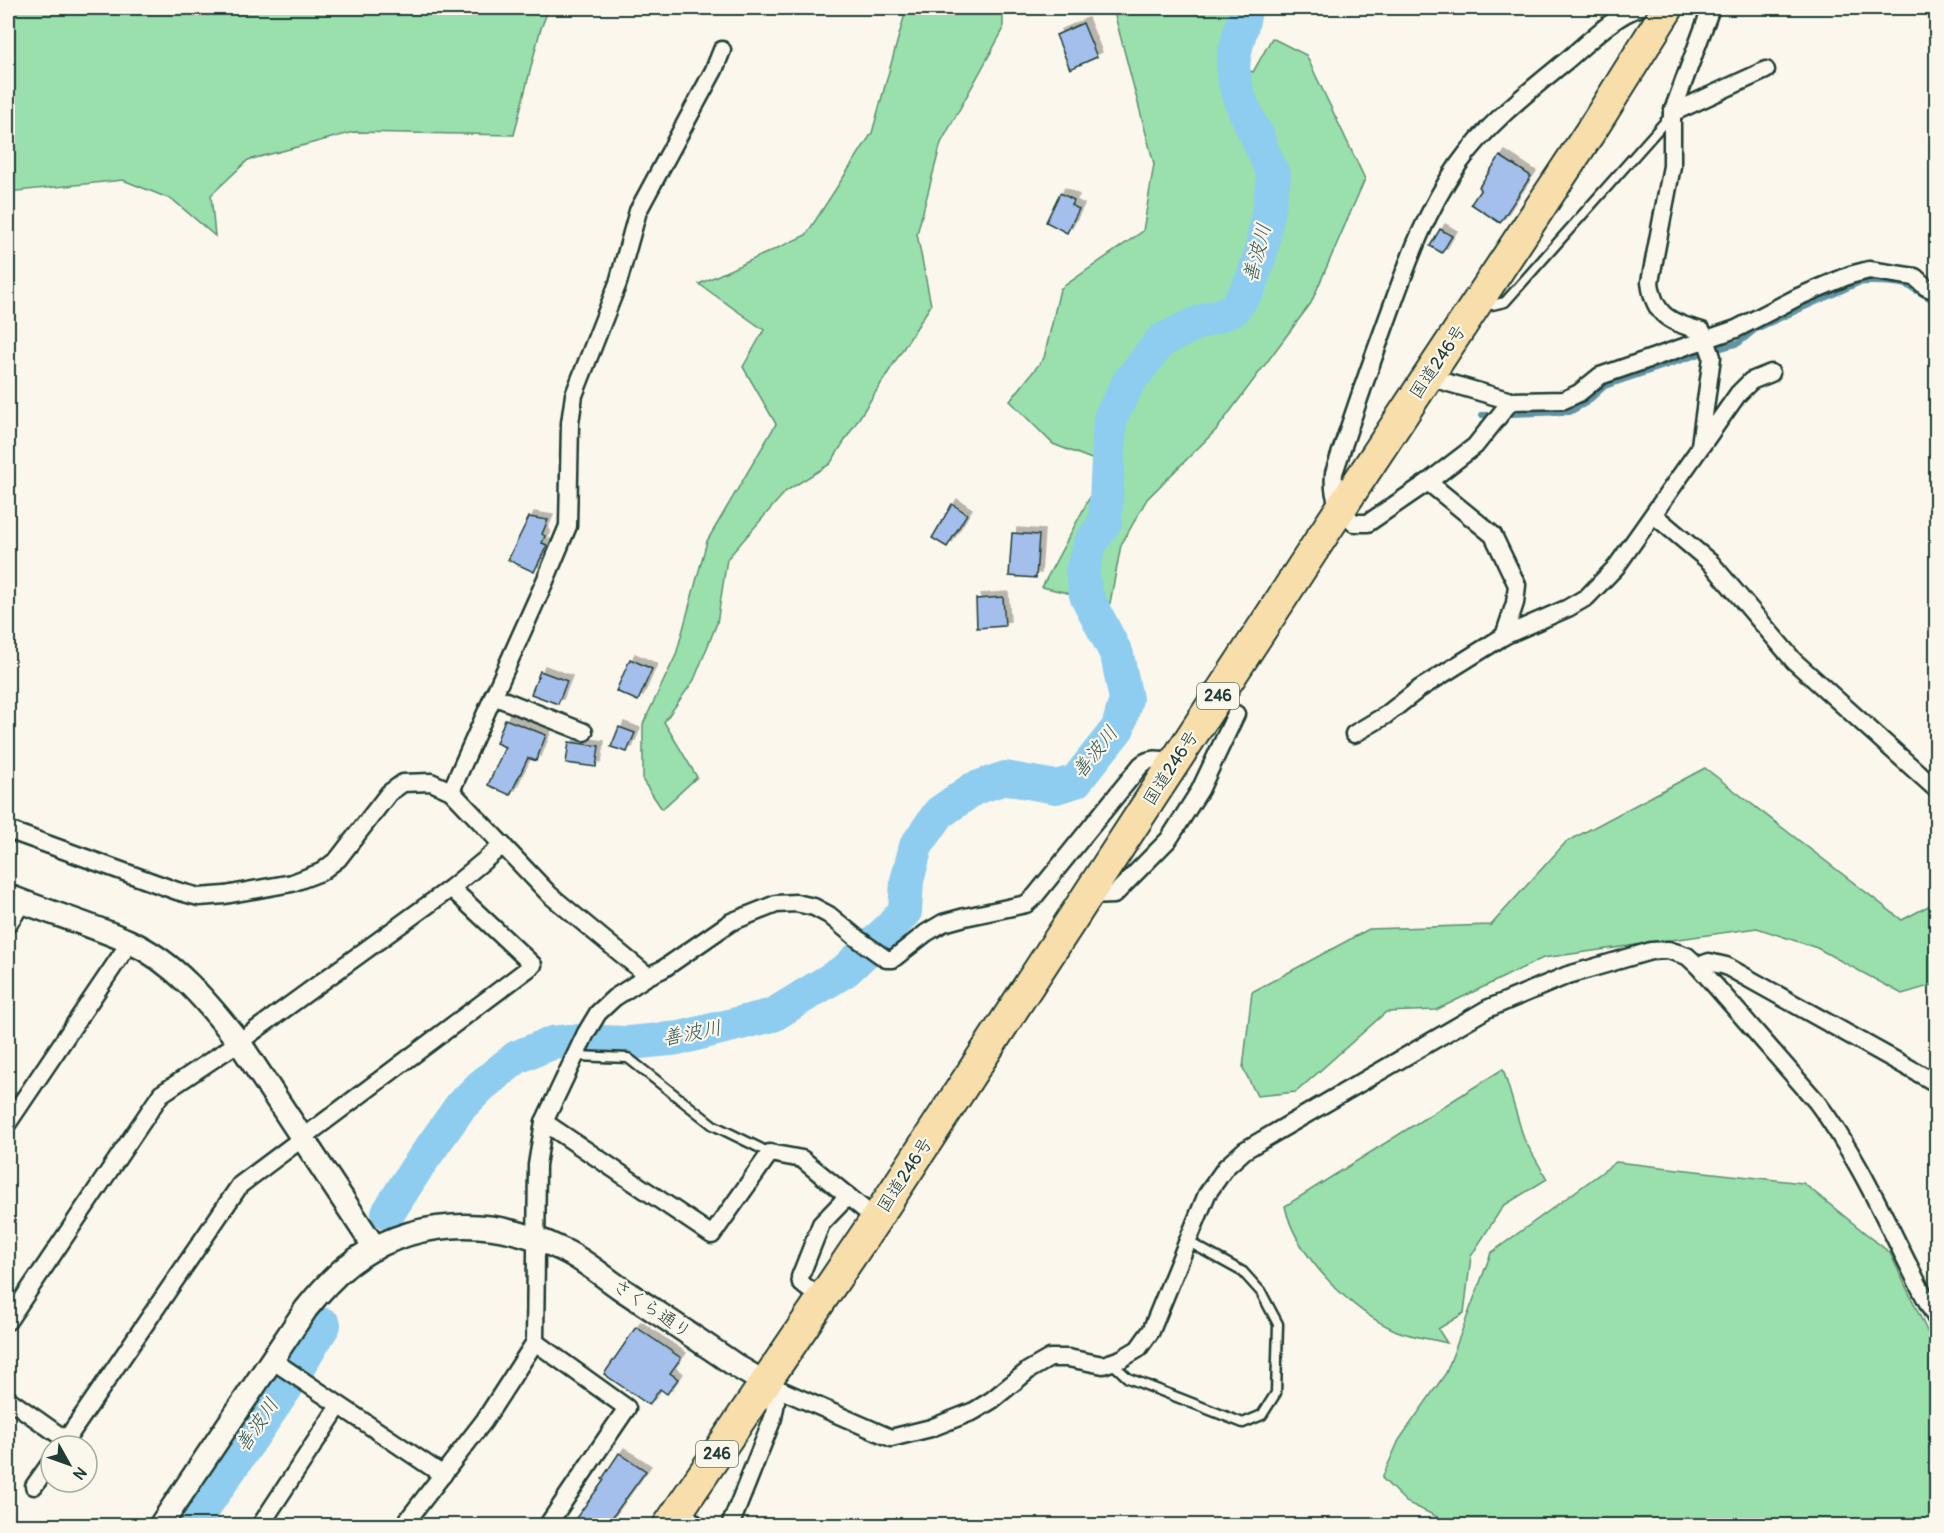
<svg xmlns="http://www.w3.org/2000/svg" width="1944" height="1533" viewBox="0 0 1944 1533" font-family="Pangolin,'Klee One',sans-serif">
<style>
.green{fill:#99e0ad;stroke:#5c8e70;stroke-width:1.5}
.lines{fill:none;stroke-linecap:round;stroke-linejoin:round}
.stream{stroke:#6293a4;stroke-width:6}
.river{stroke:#8ecdef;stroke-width:34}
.building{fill:#a4bfeb;stroke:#1f3d34;stroke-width:1.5;filter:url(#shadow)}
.lane-casing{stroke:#1f3d34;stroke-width:13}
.street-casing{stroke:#1f3d34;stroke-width:21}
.secondary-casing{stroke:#1f3d34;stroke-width:27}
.highway-casing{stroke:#1f3d34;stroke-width:34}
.lane{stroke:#fbf7ec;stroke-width:8}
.street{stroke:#fbf7ec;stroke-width:16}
.secondary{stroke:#fbf7ec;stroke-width:22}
.highway{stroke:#f8deab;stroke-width:30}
.labels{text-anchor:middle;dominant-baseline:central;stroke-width:4.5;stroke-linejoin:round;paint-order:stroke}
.shield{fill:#fbf7ec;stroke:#61756b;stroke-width:1.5}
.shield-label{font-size:16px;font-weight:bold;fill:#1f3d34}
.street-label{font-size:18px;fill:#1f3d34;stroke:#fbf7ec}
.water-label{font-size:20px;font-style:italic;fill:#355a59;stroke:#fbf7ec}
</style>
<defs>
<filter id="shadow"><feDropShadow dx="5" dy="-5" stdDeviation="0" flood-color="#0004"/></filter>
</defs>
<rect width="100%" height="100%" fill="#fbf7ec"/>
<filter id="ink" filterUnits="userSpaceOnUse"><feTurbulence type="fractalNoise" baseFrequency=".0167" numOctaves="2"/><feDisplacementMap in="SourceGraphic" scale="12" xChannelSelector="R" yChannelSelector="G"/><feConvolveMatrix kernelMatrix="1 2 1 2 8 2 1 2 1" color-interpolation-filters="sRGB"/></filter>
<g filter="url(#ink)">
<g class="green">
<path d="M8,8H549L540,31L514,135L354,132L248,160L211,195L215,236L173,200L123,180L8,192Z"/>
<path d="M910,8H1003V30L941,143L917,234L931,305L830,464L786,491L727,559L717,623L694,680L664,722L697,777L662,809L643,781V724L676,655L707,541L776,424L743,367L764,330L699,284L806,235L872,133L904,17Z"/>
<path d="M1067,8H1251L1221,60L1253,72L1272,38L1306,55L1365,179L1311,303L1217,429L1147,499L1121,545L1110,603L1042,587L1107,465L1053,444L1010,401L1044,358L1060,289L1143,231L1154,164L1114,12L1069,11Z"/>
<path d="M1705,768L1902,920L1936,902V984L1902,994L1817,948L1757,928L1543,958L1436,1010L1386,1012L1296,1092L1257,1096L1243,1068L1252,992L1369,929L1491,925L1566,842Z"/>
<path d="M1503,1069L1524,1139L1547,1179L1503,1206L1471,1256L1464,1313L1438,1329L1447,1343C1431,1339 1413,1337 1397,1331C1352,1312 1295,1255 1285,1206Z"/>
<path d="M1616,1162L1803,1183L1890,1253L1936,1350V1525H1454L1406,1502L1382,1478L1399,1440L1446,1373L1491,1253Z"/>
</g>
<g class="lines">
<path class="stream" d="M1482,415L1570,412L1586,403L1605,386L1700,354L1739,343L1756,329L1858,283C1869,281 1900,282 1910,287C1918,291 1926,297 1935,301"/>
<g class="river">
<path d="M388,1213L416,1169L460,1107L481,1086L517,1057L552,1043L570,1041L629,1043L680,1038L773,1015L846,970L892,926L905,911L907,881L916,846L939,813L973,789L1005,778L1056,787L1076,781L1118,728L1126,699L1117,655L1086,595L1082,571L1091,542L1105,522L1110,418L1130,380L1161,341L1195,324L1233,310L1249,288L1261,252L1274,176L1259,142L1258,135H1256C1245,112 1230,84 1234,58C1236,41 1244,25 1245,8"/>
<path d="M191,1526L285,1389L324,1325"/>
</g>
</g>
<g class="building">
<path d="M1083,23L1097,57L1070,69L1056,35Z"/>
<path d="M1500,156L1531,176L1500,223L1471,204L1481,189L1479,187Z"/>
<path d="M1060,193L1074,200L1071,205L1079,209L1067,233L1046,222Z"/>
<path d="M1440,229L1452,236L1442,253L1430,246Z"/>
<path d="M952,504L967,514L947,547L932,538Z"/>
<path d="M529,517L548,520L542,534L545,536L542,543L547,545L534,572L508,560Z"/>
<path d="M1012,533L1039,535L1036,578L1009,576Z"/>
<path d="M1003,597L1005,626L977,628L976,599Z"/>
<path d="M630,659L652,669L638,701L616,691Z"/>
<path d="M540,671L567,681L558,704L531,694Z"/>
<path d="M505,719L546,735L536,761L528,758L510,795L488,785L505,747L496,743Z"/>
<path d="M619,727L635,733L627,752L611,747Z"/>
<path d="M569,742L599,746L596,767L566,763Z"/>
<path d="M636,1327L681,1358L670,1373L678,1379L667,1394L660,1389L649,1405L604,1374Z"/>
<path d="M619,1453L646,1471L606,1526H586L576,1518L604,1480L602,1479Z"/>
</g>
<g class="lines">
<defs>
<g id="lane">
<path d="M1485,298L1492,305L1505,302L1670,116"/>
<path d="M575,1056L628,1058L713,1125L770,1153"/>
<path d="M1111,1362L1128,1378L1243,1423L1262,1415L1276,1393L1278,1324L1261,1292L1243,1272L1187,1241"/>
</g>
<g id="street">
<path d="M1672,113L1766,70"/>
<path d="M1428,377L1511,401L1564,400L1579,393L1600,376L1736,329L1798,297L1850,275L1869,270L1915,277L1926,287L1936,291"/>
<path d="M1511,401L1475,446L1428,482L1368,523H1354C1337,506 1332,497 1334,473C1352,418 1371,363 1391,309C1409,259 1427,209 1458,165C1487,124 1528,92 1566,61C1585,45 1616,14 1639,8"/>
<path d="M1700,445L1712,357L1706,339L1702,331C1671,322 1654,317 1650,282L1672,166V113L1711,8"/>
<path d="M1428,482L1493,535L1517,585L1515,603L1504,636"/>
<path d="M1654,515L1711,563L1794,661L1936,789"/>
<path d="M493,696L584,732"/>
<path d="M1354,734L1386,715L1419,689L1504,636L1568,608L1587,597L1616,567L1738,394L1751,381L1771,373"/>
<path d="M451,791L545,581L568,526L570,423L574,395L618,283L638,211L714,70L722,50"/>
<path d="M8,830L177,891L199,897L225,895L292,883L321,872L338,859L389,793L403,783L431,782L451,791L550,895L648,976"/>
<path d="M1088,896L1114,895L1169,839L1200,790L1236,714"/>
<path d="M8,924L23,902"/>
<path d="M1698,966L1709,962L1726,966L1936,1083"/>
<path d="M544,1122L712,1235L770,1153L802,1159L876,1219"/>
<path d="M8,1123L130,942"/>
<path d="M822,1300L801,1283L800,1277L821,1224L848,1196"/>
<path d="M8,1321L161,1094L239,1042L451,888L503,845"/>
<path d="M535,1342L627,1408L547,1526"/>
<path d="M272,1360L443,1475"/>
<path d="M765,1383L891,1438L931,1428L974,1411L992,1400L1029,1370L1050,1358H1068L1103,1365L1121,1359L1138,1349L1151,1331L1207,1194L1226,1167L1245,1150L1487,1009L1568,975L1651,951L1668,950L1687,956L1698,966L1816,1101C1866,1167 1896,1246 1936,1318"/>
<path d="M8,1399L66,1440L240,1185L533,965L451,888"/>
<path d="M34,1486L51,1462"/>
<path d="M679,1510L698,1526"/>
<path d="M260,1526L339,1406"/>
<path d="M403,1526L484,1421L535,1342L537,1165L544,1122L586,1033L598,1013L614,998L648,976L663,969L731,922L776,904L796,903L814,907L829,915L858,939L886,959H893L926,933L943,923L965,917L1026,904L1035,896L1141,765C1151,756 1163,760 1175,762"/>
<path d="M730,1526L773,1418L776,1402"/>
</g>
<g id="secondary">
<path d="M8,896C47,912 89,924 128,941C175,962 208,1003 239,1042L375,1248"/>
<path d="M160,1526L306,1309C318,1294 331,1279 347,1266C410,1217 492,1215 563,1250C583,1259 601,1275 620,1288C659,1314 699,1340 738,1367L765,1383"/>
</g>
<path id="highway" d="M668,1526L876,1219L1329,526L1596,123L1668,8"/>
</defs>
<use href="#lane" class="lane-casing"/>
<use href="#street" class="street-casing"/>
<use href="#secondary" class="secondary-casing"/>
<use href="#highway" class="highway-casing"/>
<use href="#lane" class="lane"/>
<use href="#street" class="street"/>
<use href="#secondary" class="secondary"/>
<use href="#highway" class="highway"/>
</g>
</g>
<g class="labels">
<g class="shield">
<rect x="1197" y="683" width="42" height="26" rx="4.5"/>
<rect x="696" y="1441" width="42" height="26" rx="4.5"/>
</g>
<g class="shield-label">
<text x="1218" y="696">246</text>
<text x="717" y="1454">246</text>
</g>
<g class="street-label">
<text transform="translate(1438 362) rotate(-56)">国道246号</text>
<text transform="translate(1171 768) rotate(-57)">国道246号</text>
<text transform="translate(905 1175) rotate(-57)">国道246号</text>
<text transform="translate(652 1309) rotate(34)">さくら通り</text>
</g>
<g class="water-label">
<text transform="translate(1257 253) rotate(-75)">善波川</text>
<text transform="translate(1095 752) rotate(-51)">善波川</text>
<text transform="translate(692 1033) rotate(-11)">善波川</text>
<text transform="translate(257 1425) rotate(-56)">善波川</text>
</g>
</g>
<rect width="1944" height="1533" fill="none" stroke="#fbf7ec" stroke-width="30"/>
<rect x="15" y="15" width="1914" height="1503" fill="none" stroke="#1f3d34" stroke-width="2" filter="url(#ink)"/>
<g transform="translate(69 1464) rotate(130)"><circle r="28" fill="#fbf7ec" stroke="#a3ada2" stroke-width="1.5"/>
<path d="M0-4.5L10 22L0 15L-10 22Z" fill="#1f3d34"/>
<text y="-9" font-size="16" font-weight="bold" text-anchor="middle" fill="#1f3d34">N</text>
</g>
</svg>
